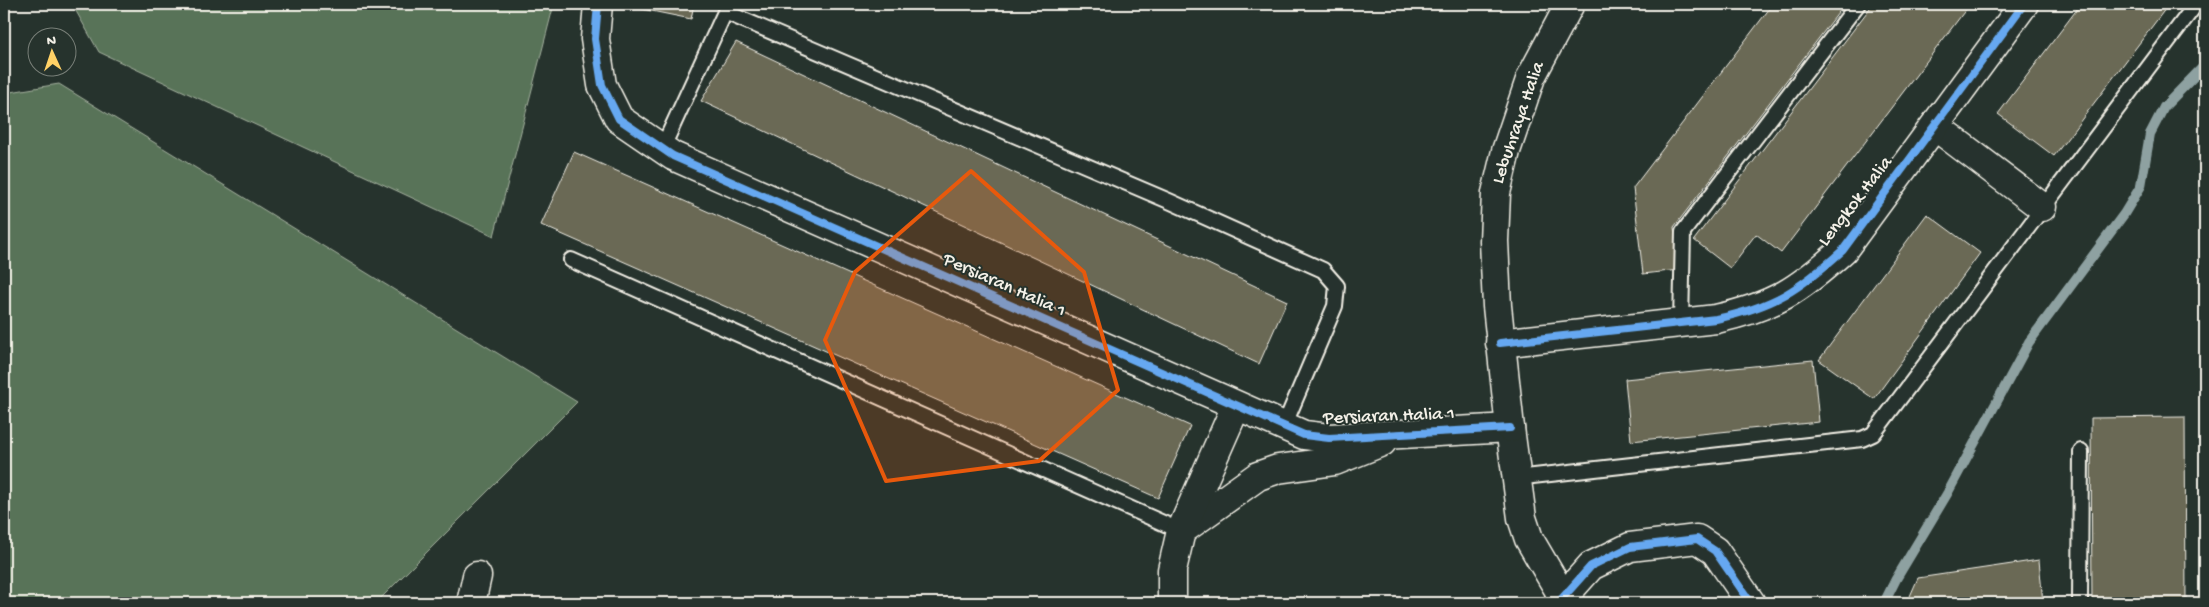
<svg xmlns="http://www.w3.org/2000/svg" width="2209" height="607" viewBox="0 0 2209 607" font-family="'Gochi Hand',sans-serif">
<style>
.green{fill:#587359;stroke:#a6b2a0}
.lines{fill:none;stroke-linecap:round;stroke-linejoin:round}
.stream{stroke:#8ea1a1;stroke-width:10}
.building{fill:#6a6954;stroke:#f4f1e8}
.service-casing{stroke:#f4f1e8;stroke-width:18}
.minor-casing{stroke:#f4f1e8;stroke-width:31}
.tertiary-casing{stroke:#f4f1e8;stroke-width:31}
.service{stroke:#26332d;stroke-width:14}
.minor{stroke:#26332d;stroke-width:28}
.tertiary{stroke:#26332d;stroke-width:28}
.cycleway-casing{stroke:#26332d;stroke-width:11}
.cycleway{stroke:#66a8f1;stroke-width:8}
.marked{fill:#e8590c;fill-opacity:0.2;stroke:#e8590c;stroke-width:4;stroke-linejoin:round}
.labels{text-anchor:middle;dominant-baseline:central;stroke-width:4;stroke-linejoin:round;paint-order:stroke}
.street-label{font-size:19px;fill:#f4f1e8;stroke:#26332d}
</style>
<rect width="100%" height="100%" fill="#26332d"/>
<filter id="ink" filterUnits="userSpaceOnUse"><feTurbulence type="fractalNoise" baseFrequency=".02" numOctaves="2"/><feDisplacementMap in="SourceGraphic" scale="10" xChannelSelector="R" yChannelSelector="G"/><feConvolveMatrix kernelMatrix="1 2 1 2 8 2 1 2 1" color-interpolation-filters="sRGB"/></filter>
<g filter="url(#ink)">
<g class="green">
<path d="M72,4H554L494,236L99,52Z"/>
<path d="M59,84L577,402L376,603H4V93Z"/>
</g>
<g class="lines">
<path class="stream" d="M1884,603L1896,579L1947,494L2029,342L2124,214L2141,186L2150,134L2164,107L2205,65"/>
</g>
<g class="building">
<path d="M638,4H694L691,19L637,8Z"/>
<path d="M1773,4H1845L1674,227L1679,270L1643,274L1633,188Z"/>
<path d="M1873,4H1970L1781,253L1756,234L1730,268L1694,240Z"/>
<path d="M2081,4H2169L2054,156L1998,114Z"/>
<path d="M736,42L1287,301L1259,364L701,101Z"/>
<path d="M574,152L1190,426L1158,498L541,225Z"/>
<path d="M1927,214L1980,253L1874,399L1819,360Z"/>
<path d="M1813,360L1819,422L1631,441L1625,379Z"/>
<path d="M2185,417L2186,603H2092L2091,418Z"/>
<path d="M2039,560L2043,603H1907L1918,578Z"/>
</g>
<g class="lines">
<defs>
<g id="service">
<path d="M727,4L725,12L1169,201L1323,270L1337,286L1335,306L1284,426"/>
<path d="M662,149L725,12"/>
<path d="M571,260L1181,531"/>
<path d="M1681,323L1683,232L1858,4"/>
<path d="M1516,478L1862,439L1873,434L2196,4"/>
<path d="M2080,603L2081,451"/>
</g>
<g id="minor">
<path d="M598,4L595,39L602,85L619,119L673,156L1304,435L1329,438L1510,428L1522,518L1529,539L1563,597"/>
<path d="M1935,126L2042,207"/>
<path d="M1500,343L1716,319C1775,306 1799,290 1843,250L2024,4"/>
<path d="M1181,531L1258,476L1278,469L1335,461L1382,442"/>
<path d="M471,603L477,576"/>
<path d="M1172,603V570L1181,531L1236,406"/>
<path d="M1558,603L1591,566L1630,547L1697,539L1715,551L1751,603"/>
</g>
<path id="tertiary" d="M1510,428L1497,306L1494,241L1496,193L1506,151L1531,77L1570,4"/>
</defs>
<use href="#service" class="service-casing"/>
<use href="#minor" class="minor-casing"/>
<use href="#tertiary" class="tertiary-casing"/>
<use href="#service" class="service"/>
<use href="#minor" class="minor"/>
<use href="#tertiary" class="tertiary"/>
<defs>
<g id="cycleway">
<path d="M598,4L595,39L602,85L619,119L673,156L1304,435L1329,438L1510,428"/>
<path d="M1500,343L1716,319C1775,306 1799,290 1843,250L2024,4"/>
<path d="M1558,603L1591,566L1630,547L1697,539L1715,551L1751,603"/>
</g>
</defs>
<use href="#cycleway" class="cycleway-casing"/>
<use href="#cycleway" class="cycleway"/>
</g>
</g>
<path class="marked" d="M971,171L1084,272L1118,390L1039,461L886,481L825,340L855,272Z"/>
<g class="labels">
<g class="street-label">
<text transform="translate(1519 123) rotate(-71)">Lebuhraya Halia</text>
<text transform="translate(1856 202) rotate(-52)">Lengkok Halia</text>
<text transform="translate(1004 286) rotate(24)">Persiaran Halia 1</text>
<text transform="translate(1389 417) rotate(-2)">Persiaran Halia 1</text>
</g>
</g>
<rect width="2209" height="607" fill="none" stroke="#26332d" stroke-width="20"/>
<rect x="10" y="10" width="2189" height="587" fill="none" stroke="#f4f1e8" stroke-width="2" filter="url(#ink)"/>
<g transform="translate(52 52) rotate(357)"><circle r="24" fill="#26332d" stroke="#787f78"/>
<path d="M0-4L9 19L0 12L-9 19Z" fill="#ffd166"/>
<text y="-8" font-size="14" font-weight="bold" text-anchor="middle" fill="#f4f1e8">N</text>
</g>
</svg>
